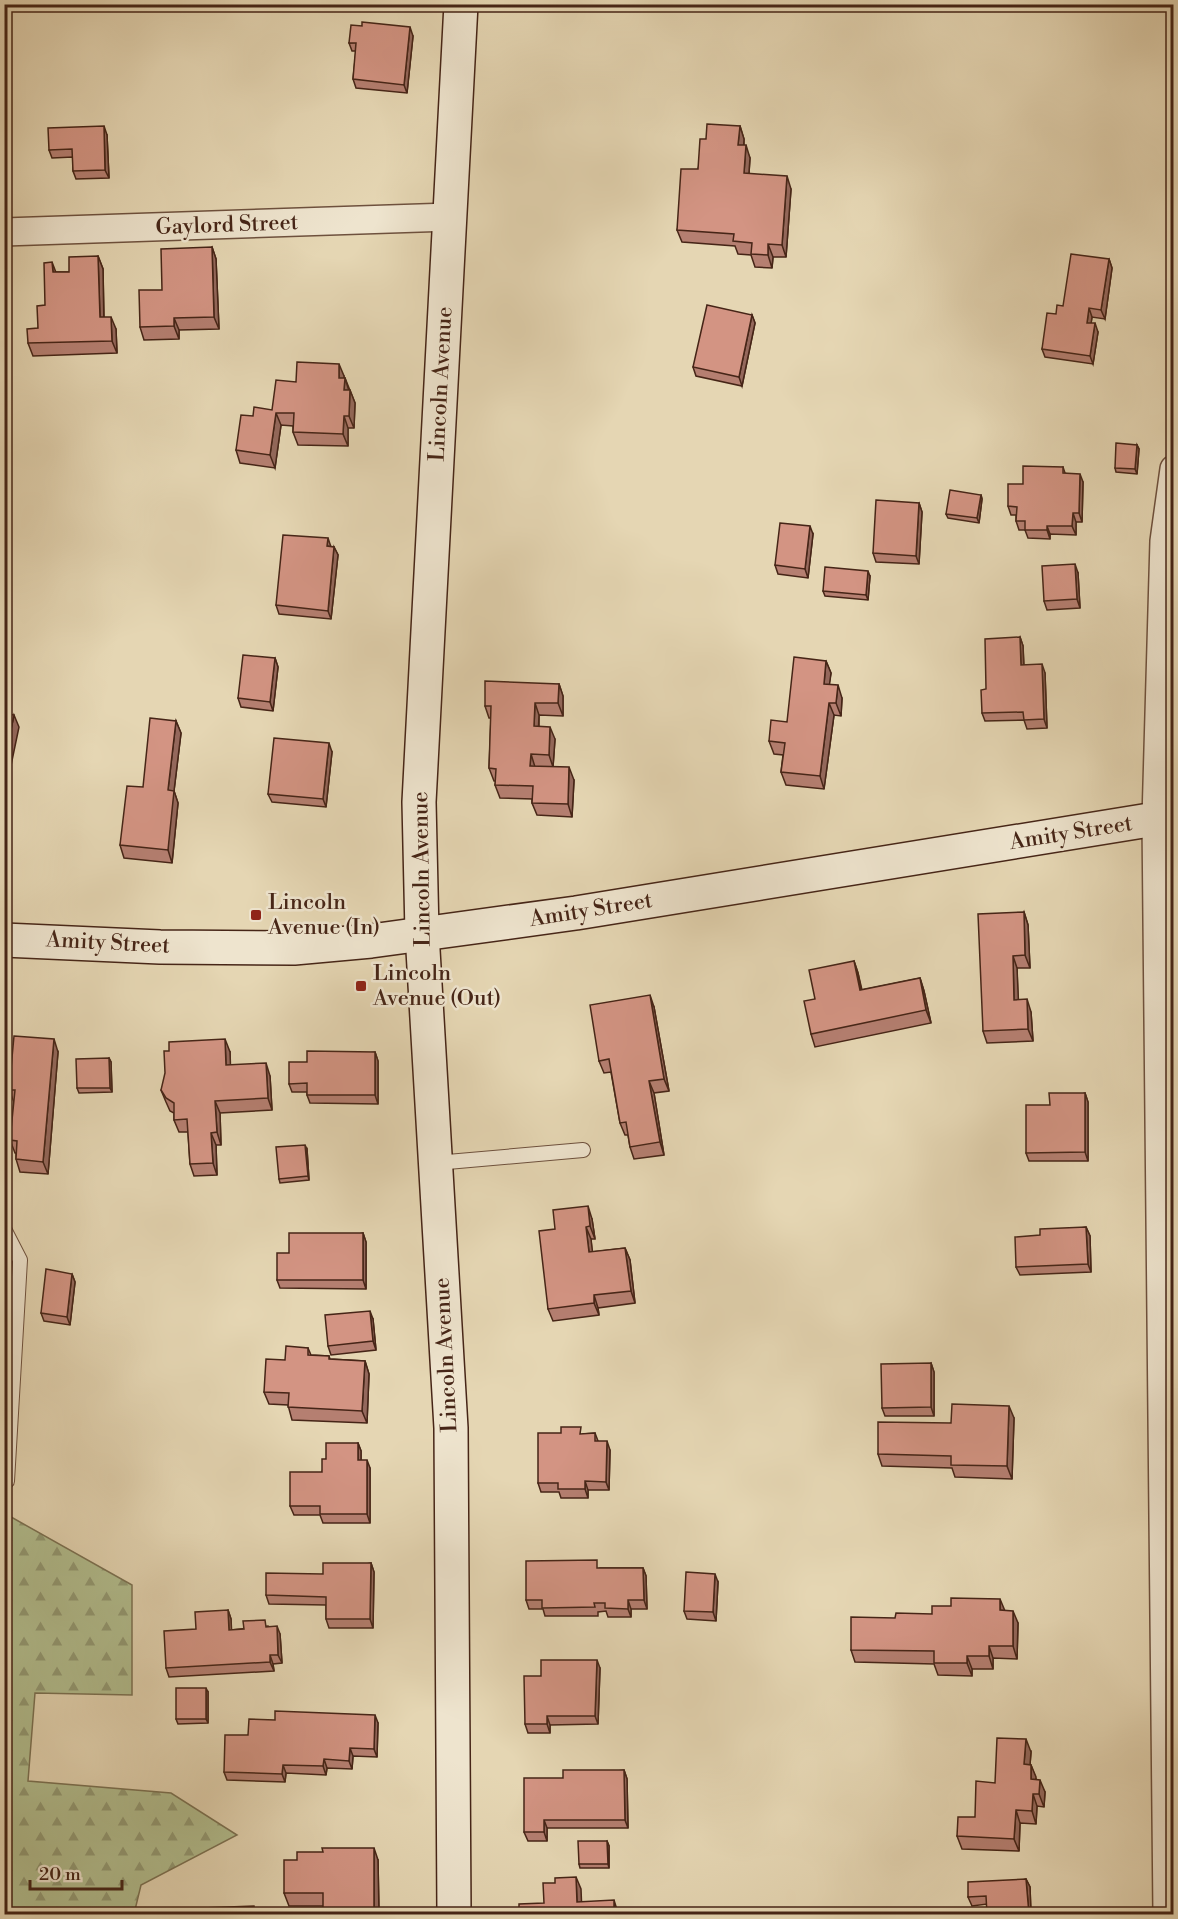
<svg xmlns="http://www.w3.org/2000/svg" width="1178" height="1919" viewBox="0 0 1178 1919" font-family="'Libre Bodoni',serif">
<style>
.forest{fill:url(#forest-firs);stroke:#7c7253;stroke-width:1.5}
.lines{fill:none;stroke-linecap:round;stroke-linejoin:round}
.lane-casing{stroke:#6e513e;stroke-width:16}
.street-casing{stroke:#6e513e;stroke-width:30}
.secondary-casing{stroke:#462517;stroke-width:36}
.lane{stroke:#eee4ce;stroke-width:14}
.street{stroke:#eee4ce;stroke-width:27}
.secondary{stroke:#eee4ce;stroke-width:33}
.wall{fill:#b57f71;stroke:#462517;stroke-width:1.5}
.shaded-wall{fill:#94685c;stroke:#462517;stroke-width:1.5}
.building{fill:#d39483;stroke:#462517;stroke-width:1.5}
.poi-dot{fill:#8f2418;stroke:#eee4ce;stroke-width:2}
.labels{text-anchor:middle;dominant-baseline:central;stroke-width:5;stroke-linejoin:round;paint-order:stroke}
.street-label{font-size:22px;fill:#462517;stroke:#eee4ce}
.poi-label{font-size:22px;fill:#462517;stroke:#eee4ce;text-anchor:start}
</style>
<defs>
<pattern id="forest-firs" width="22" height="20" patternUnits="userSpaceOnUse" patternTransform="scale(1.5)"><rect width="22" height="20" fill="#b2be8f"/><path d="M5 1l3.5 6h-7zM16 11l3.5 6h-7z" fill="#939a74"/></pattern>
</defs>
<rect width="100%" height="100%" fill="#e5d6b3"/>
<filter id="stains"><feTurbulence type="fractalNoise" baseFrequency=".00333" numOctaves="4"/><feColorMatrix values="0 0 0 0 .2 0 0 0 0 .09 0 0 0 0 .02 0 0 0 .5 -.17"/></filter>
<radialGradient id="worn" r=".72"><stop offset=".6" stop-color="#630" stop-opacity="0"/><stop offset="1" stop-color="#630" stop-opacity=".3"/></radialGradient>
<path class="forest" d="M4,1513L132,1585V1695L35,1693L28,1781L171,1793L237,1835L141,1885L134,1914H5Z"/>
<g class="lines">
<defs>
<g id="lane">
<path d="M436,1163L583,1150"/>
<path d="M4,1229L20,1260L7,1481"/>
</g>
<g id="street">
<path d="M4,232L450,217"/>
<path d="M1167,1914L1156,819L1164,541L1174,469"/>
</g>
<g id="secondary">
<path d="M4,940L160,947L294,948L371,941L576,913L1174,816"/>
<path d="M454,1914L451,1428L422,933L419,802L461,4"/>
</g>
</defs>
<use href="#lane" class="lane-casing"/>
<use href="#street" class="street-casing"/>
<use href="#secondary" class="secondary-casing"/>
<use href="#lane" class="lane"/>
<use href="#street" class="street"/>
<use href="#secondary" class="secondary"/>
</g>
<g class="wall">
<path d="M255,4H280V7L255,6Z"/>
<path d="M1030,4H1070V8H1031Z"/>
<path d="M413,36L407,93L356,88L353,79L356,51H352L349,43Z"/>
<path d="M740,126L744,139V145L750,158L749,174L791,189L786,257H773L772,268L755,267L751,255L738,254L735,246L682,242L677,230L698,169L706,139Z"/>
<path d="M107,135L109,178L76,179L73,171V157L52,158L49,150Z"/>
<path d="M212,247L216,259L219,329L179,330V339L144,340L140,327Z"/>
<path d="M98,256L103,269L104,317L116,329L117,353L33,356L28,343L38,328L56,272H69Z"/>
<path d="M1109,259L1112,268L1105,319L1092,317L1091,323L1098,332L1093,364L1045,357L1042,349L1056,314Z"/>
<path d="M752,315L755,323L742,386L696,376L693,367Z"/>
<path d="M344,376V378H345L355,403L354,428H348V446L298,445L293,432V426L281,425L275,468L240,463L236,450L253,416L272,410L296,382Z"/>
<path d="M1137,445L1139,449L1137,474L1116,472L1115,468Z"/>
<path d="M1063,467L1065,473L1083,482L1082,522H1076V535L1050,534V539L1028,538L1025,530H1019L1016,521V515H1011L1008,506L1023,484Z"/>
<path d="M981,495L982,499L979,523L948,518L946,514Z"/>
<path d="M919,503L922,512L919,564L876,562L873,553Z"/>
<path d="M813,534L808,578L778,574L775,565Z"/>
<path d="M331,547H334L338,555L331,619L279,614L276,605Z"/>
<path d="M1078,573L1080,608L1047,610L1044,601Z"/>
<path d="M870,576L868,600L825,596L823,591Z"/>
<path d="M1020,637L1023,646L1024,665L1045,673L1047,728L1027,729L1024,720L985,721L982,713Z"/>
<path d="M275,658L278,667L273,711L241,707L238,698Z"/>
<path d="M826,661L831,673L829,684L842,698L841,716L834,715L824,789L786,785L781,772L783,755L774,754L769,741L787,722Z"/>
<path d="M559,684L563,696V716L539,715V727L555,739L553,767L574,780L572,817L537,815L532,803V799L500,798L495,785L496,781H494L489,768L491,718H489L485,706Z"/>
<path d="M176,721L181,733L174,791L178,803L172,863L124,858L120,845Z"/>
<path d="M332,752L326,807L272,802L268,794Z"/>
<path d="M1024,912L1028,925L1030,968H1017L1018,1000L1031,1012L1033,1041L987,1043L983,1031Z"/>
<path d="M854,961L858,973L862,990L920,978L924,991L931,1023L815,1047L811,1034L815,999Z"/>
<path d="M654,1007L669,1091L654,1093L664,1155L634,1159L630,1147L628,1135H625L620,1123L611,1072L604,1073L599,1061Z"/>
<path d="M58,1052L48,1174L20,1172L16,1159V1153H15L10,1140L14,1102L9,1090Z"/>
<path d="M230,1052V1065L270,1076L272,1110L220,1113L221,1145H216L217,1175L194,1176L190,1164L188,1132H179L174,1120V1113L170,1111L166,1102L161,1090Z"/>
<path d="M375,1052L378,1061V1104L310,1103L307,1095V1092H292L289,1084L307,1062Z"/>
<path d="M109,1058L111,1062L112,1092L79,1093L77,1088Z"/>
<path d="M1085,1093L1088,1102V1161H1029L1026,1153L1050,1105Z"/>
<path d="M307,1149L309,1180L280,1183L279,1179Z"/>
<path d="M592,1219L595,1239H591L592,1252L625,1248L630,1260L635,1303L598,1308L599,1315L553,1321L548,1309L555,1229Z"/>
<path d="M1086,1227L1090,1236L1091,1272L1020,1275L1016,1267L1040,1235Z"/>
<path d="M363,1233L366,1242V1289L280,1288L277,1280L289,1253Z"/>
<path d="M72,1274L75,1282L70,1325L44,1321L41,1313Z"/>
<path d="M373,1319L376,1350L331,1355L328,1346Z"/>
<path d="M308,1348L311,1355L329,1356L330,1359L365,1361L369,1374L367,1423L292,1420L288,1405L269,1404L264,1392L285,1360Z"/>
<path d="M931,1363L934,1372V1416H885L882,1408Z"/>
<path d="M1014,1418L1012,1479L955,1477L952,1468L882,1466L878,1454L951,1423Z"/>
<path d="M595,1433L598,1441L610,1450L609,1490H588V1498H561L559,1492H541L538,1483L583,1434Z"/>
<path d="M358,1443L361,1451V1460L370,1468V1523H323L320,1515H294L290,1506L322,1472L326,1459Z"/>
<path d="M371,1563L374,1572L373,1628H329L326,1619V1605L269,1604L266,1595L323,1574Z"/>
<path d="M600,1568H643L646,1576L647,1609H631V1617H608L606,1611L598,1612V1616H545L543,1609H529L526,1600Z"/>
<path d="M718,1582L716,1621L687,1619L684,1611Z"/>
<path d="M228,1610L231,1619V1630L268,1626L280,1634L282,1663L273,1664L274,1671L169,1677L166,1668L196,1629Z"/>
<path d="M1004,1610L1018,1623L1017,1659L993,1658V1669H972V1676L938,1675L934,1664L855,1662L851,1650L932,1614Z"/>
<path d="M600,1668L598,1724L550,1725V1733H528L525,1724L541,1676Z"/>
<path d="M208,1692V1723L178,1724L176,1719Z"/>
<path d="M378,1723L377,1757L353,1756L352,1769L327,1768L326,1775L286,1773L285,1782L227,1780L224,1772L248,1735Z"/>
<path d="M1031,1752L1030,1765H1031L1036,1779L1045,1792L1044,1807L1037,1806L1036,1824L1020,1823L1019,1851L962,1849L957,1836L975,1817Z"/>
<path d="M624,1770L627,1779L628,1828H547V1841H528L524,1832L563,1778Z"/>
<path d="M607,1841L609,1846V1868H580L579,1864Z"/>
<path d="M378,1860L379,1914H325L323,1906H289L284,1893Z"/>
<path d="M1026,1879L1030,1887L1031,1914H987V1904L972,1906L968,1897Z"/>
</g>
<g class="shaded-wall">
<path d="M410,27L413,36L407,93L404,85Z"/>
<path d="M104,126L107,135L109,178L105,170Z"/>
<path d="M740,126L744,139L743,157L738,145Z"/>
<path d="M746,145L750,158L748,186L744,173Z"/>
<path d="M787,176L791,189L786,257L782,245Z"/>
<path d="M768,244L773,257L772,268L768,255Z"/>
<path d="M212,247L216,259L219,329L214,317Z"/>
<path d="M98,256L103,269L104,329L100,317Z"/>
<path d="M1109,259L1112,268L1105,319L1101,310Z"/>
<path d="M52,262L57,275L53,272Z"/>
<path d="M1089,308L1092,317L1090,331L1087,323Z"/>
<path d="M752,315L755,323L742,386L739,377Z"/>
<path d="M111,317L116,329L117,353L112,341Z"/>
<path d="M174,318L179,330V339L174,326Z"/>
<path d="M1095,323L1098,332L1093,364L1090,356Z"/>
<path d="M339,364L344,376V391L339,378Z"/>
<path d="M345,378L349,391L344,390Z"/>
<path d="M350,390L355,403L354,428L349,416Z"/>
<path d="M276,413L281,425L275,468L270,455Z"/>
<path d="M344,416L348,428V446L343,434Z"/>
<path d="M1137,445L1139,449L1137,474L1135,469Z"/>
<path d="M1080,474L1083,482L1082,522L1079,513Z"/>
<path d="M981,495L982,499L979,523L977,518Z"/>
<path d="M919,503L922,512L919,564L916,556Z"/>
<path d="M1073,513L1076,522V535L1072,526Z"/>
<path d="M810,526L813,534L808,578L805,569Z"/>
<path d="M1047,526L1050,534V539L1047,530Z"/>
<path d="M328,538L331,547L327,546Z"/>
<path d="M334,547L338,555L331,619L328,611Z"/>
<path d="M1075,564L1078,573L1080,608L1077,599Z"/>
<path d="M868,571L870,576L868,600L866,595Z"/>
<path d="M1020,637L1023,646L1024,674L1021,665Z"/>
<path d="M275,658L278,667L273,711L270,702Z"/>
<path d="M826,661L831,673L828,696L824,684Z"/>
<path d="M1042,664L1045,673L1047,728L1044,719Z"/>
<path d="M559,684L563,696V716L558,703Z"/>
<path d="M838,685L842,698L841,716L836,703Z"/>
<path d="M535,703L539,715L538,739L534,726Z"/>
<path d="M829,703L834,715L824,789L820,776Z"/>
<path d="M14,715L19,727L4,799V763Z"/>
<path d="M176,721L181,733L174,791L178,803L172,863L168,850V790Z"/>
<path d="M550,727L555,739L553,767L549,755Z"/>
<path d="M329,743L332,752L326,807L323,799Z"/>
<path d="M531,754L535,767L530,766Z"/>
<path d="M569,767L574,780L572,817L568,804Z"/>
<path d="M1024,912L1028,925L1030,968L1025,955Z"/>
<path d="M1013,956L1017,968L1019,1013L1014,1000Z"/>
<path d="M854,961L858,973L864,1003L860,990Z"/>
<path d="M920,978L924,991L931,1023L926,1010Z"/>
<path d="M650,995L654,1007L669,1091L664,1079Z"/>
<path d="M1027,999L1031,1012L1033,1041L1028,1029Z"/>
<path d="M54,1039L58,1052L48,1174L43,1162Z"/>
<path d="M225,1039L230,1052L231,1078L226,1065Z"/>
<path d="M375,1052L378,1061V1104L375,1095Z"/>
<path d="M109,1058L111,1062L112,1092L110,1088Z"/>
<path d="M266,1063L270,1076L272,1110L268,1098Z"/>
<path d="M649,1081L654,1093L664,1155L660,1142Z"/>
<path d="M1085,1093L1088,1102V1161L1085,1152Z"/>
<path d="M215,1101L220,1113L221,1145L217,1132Z"/>
<path d="M211,1133L216,1145L217,1175L213,1163Z"/>
<path d="M305,1145L307,1149L309,1180L308,1176Z"/>
<path d="M588,1206L592,1219L595,1239L590,1226Z"/>
<path d="M586,1227L591,1239L594,1265L589,1252Z"/>
<path d="M1086,1227L1090,1236L1091,1272L1088,1264Z"/>
<path d="M363,1233L366,1242V1289L363,1280Z"/>
<path d="M625,1248L630,1260L635,1303L631,1291Z"/>
<path d="M72,1274L75,1282L70,1325L67,1317Z"/>
<path d="M594,1295L598,1308L599,1315L594,1303Z"/>
<path d="M370,1311L373,1319L376,1350L373,1341Z"/>
<path d="M365,1361L369,1374L367,1423L362,1411Z"/>
<path d="M931,1363L934,1372V1416L931,1407Z"/>
<path d="M1009,1406L1014,1418L1012,1479L1007,1466Z"/>
<path d="M607,1441L610,1450L609,1490L606,1482Z"/>
<path d="M358,1443L361,1451V1468L358,1460Z"/>
<path d="M367,1460L370,1468V1523L367,1514Z"/>
<path d="M585,1481L588,1490V1498L585,1489Z"/>
<path d="M371,1563L374,1572L373,1628L370,1619Z"/>
<path d="M643,1568L646,1576L647,1609L644,1600Z"/>
<path d="M715,1574L718,1582L716,1621L713,1612Z"/>
<path d="M1000,1599L1005,1611L1000,1610Z"/>
<path d="M628,1600L631,1609V1617L628,1609Z"/>
<path d="M228,1610L231,1619L232,1638L229,1630Z"/>
<path d="M1013,1611L1018,1623L1017,1659L1013,1646Z"/>
<path d="M277,1626L280,1634L282,1663L278,1655Z"/>
<path d="M989,1646L993,1658V1669L989,1656Z"/>
<path d="M270,1655L273,1664L274,1671L270,1662Z"/>
<path d="M967,1656L972,1669V1676L967,1663Z"/>
<path d="M597,1660L600,1668L598,1724L595,1716Z"/>
<path d="M206,1688L208,1692V1723L206,1719Z"/>
<path d="M375,1715L378,1723L377,1757L374,1749Z"/>
<path d="M547,1716L550,1725V1733L547,1724Z"/>
<path d="M1026,1739L1031,1752L1029,1777L1024,1764Z"/>
<path d="M350,1748L353,1756L352,1769L349,1761Z"/>
<path d="M324,1759L327,1768L326,1775L323,1766Z"/>
<path d="M283,1765L286,1773L285,1782L282,1774Z"/>
<path d="M1031,1765L1036,1777L1035,1792L1031,1779Z"/>
<path d="M624,1770L627,1779L628,1828L625,1820Z"/>
<path d="M1040,1780L1045,1792L1044,1807L1039,1794Z"/>
<path d="M1033,1794L1037,1806L1036,1824L1032,1811Z"/>
<path d="M1016,1810L1020,1823L1019,1851L1014,1839Z"/>
<path d="M544,1820L547,1828V1841L544,1832Z"/>
<path d="M607,1841L609,1846V1868L608,1864Z"/>
<path d="M374,1848L378,1860L379,1914H376L374,1908Z"/>
<path d="M576,1877L581,1889L582,1914L577,1902Z"/>
<path d="M1026,1879L1030,1887L1031,1914H1029Z"/>
<path d="M614,1900L618,1913V1914H614Z"/>
</g>
<g class="building">
<path d="M362,22L410,27L404,85L353,79L356,43H349L351,25L362,26Z"/>
<path d="M707,124L740,126L738,145H746L744,173L787,176L782,245L768,244V255L751,254L752,243L733,241L734,234L677,230L681,169H698L700,139H706Z"/>
<path d="M104,126L105,170L73,171L72,149L49,150L48,128Z"/>
<path d="M212,247L214,317L174,318V326L140,327L139,290H162L161,249Z"/>
<path d="M1071,254L1109,259L1101,310L1089,308L1087,323H1095L1090,356L1042,349L1047,313L1056,314L1057,305L1063,306Z"/>
<path d="M98,256L100,317H111L112,341L28,343L27,329L38,328L37,306L45,305L44,263L52,262L53,272H69V257Z"/>
<path d="M707,305L752,315L739,377L693,367Z"/>
<path d="M297,362L339,364V378H345L344,390H350L349,416H344L343,434L293,432L294,413H276L270,455L236,450L241,415L253,416L254,407L272,410L276,380L296,382Z"/>
<path d="M1116,443L1137,445L1135,469L1115,468Z"/>
<path d="M1023,466L1063,467V473L1080,474L1079,513H1073L1072,526H1047V530H1025V521H1016L1017,507L1008,506V484H1023Z"/>
<path d="M950,490L981,495L977,518L946,514Z"/>
<path d="M876,500L919,503L916,556L873,553Z"/>
<path d="M780,523L810,526L805,569L775,565Z"/>
<path d="M283,535L328,538L327,546L334,547L328,611L276,605Z"/>
<path d="M1075,564L1077,599L1044,601L1042,566Z"/>
<path d="M825,567L868,571L866,595L823,591Z"/>
<path d="M1020,637L1021,665L1042,664L1044,719L1024,720L1023,712L982,713L981,690L986,689L985,639Z"/>
<path d="M243,655L275,658L270,702L238,698Z"/>
<path d="M794,657L826,661L824,684L838,685L836,703H829L820,776L781,772L785,743L769,741L771,720L787,722Z"/>
<path d="M485,681L559,684L558,703H535L534,726L550,727L549,755L531,754L530,766L569,767L568,804L532,803L533,786L495,785L496,769L489,768L491,706H485Z"/>
<path d="M4,713L14,715L4,763Z"/>
<path d="M150,718L176,721L168,790L174,791L168,850L120,845L127,786L143,787Z"/>
<path d="M274,738L329,743L323,799L268,794Z"/>
<path d="M1024,912L1025,955L1013,956L1014,1000L1027,999L1028,1029L983,1031L978,914Z"/>
<path d="M854,961L860,990L920,978L926,1010L811,1034L804,1001L815,999L809,970Z"/>
<path d="M650,995L664,1079L649,1081L660,1142L630,1147L626,1122L620,1123L609,1059L599,1061L590,1005Z"/>
<path d="M14,1036L54,1039L43,1162L16,1159L17,1141L10,1140L15,1090H9Z"/>
<path d="M225,1039L226,1065L266,1063L268,1098L215,1101L217,1132L211,1133L213,1163L190,1164L187,1119L174,1120V1103L166,1098L161,1090L165,1073L164,1051H169V1042Z"/>
<path d="M307,1051L375,1052V1095H307V1083L289,1084V1062H307Z"/>
<path d="M109,1058L110,1088H77L76,1059Z"/>
<path d="M1049,1093H1085V1152L1026,1153V1105H1050Z"/>
<path d="M305,1145L308,1176L279,1179L276,1147Z"/>
<path d="M588,1206L590,1226L586,1227L589,1252L625,1248L631,1291L594,1295V1303L548,1309L539,1231L555,1229L553,1210Z"/>
<path d="M1086,1227L1088,1264L1016,1267L1015,1237L1040,1235V1229Z"/>
<path d="M289,1233H363V1280H277V1253H289Z"/>
<path d="M46,1269L72,1274L67,1317L41,1313Z"/>
<path d="M370,1311L373,1341L328,1346L325,1315Z"/>
<path d="M286,1346L308,1348V1355L329,1356V1359L365,1361L362,1411L288,1407L289,1393L264,1392L266,1359L285,1360Z"/>
<path d="M931,1363V1407L882,1408L881,1364Z"/>
<path d="M952,1404L1009,1406L1007,1466L951,1465V1456L878,1454V1422L951,1423Z"/>
<path d="M561,1427H581L580,1434L595,1433V1441H607L606,1482L585,1481V1489H558V1483H538V1433H561Z"/>
<path d="M326,1443H358V1460H367V1514H320V1506H290V1472H322V1459H326Z"/>
<path d="M597,1560V1568H643L644,1600H628V1609L605,1608V1603H594L595,1607L542,1608V1600H526V1561Z"/>
<path d="M323,1563H371L370,1619H326V1597L266,1595V1573L323,1574Z"/>
<path d="M686,1572L715,1574L713,1612L684,1611Z"/>
<path d="M951,1598L1000,1599V1610L1013,1611V1646H989V1656H967V1663H934V1651L851,1650V1617L895,1618L896,1613L932,1614V1606H951Z"/>
<path d="M228,1610L229,1630L244,1629L243,1621L265,1620L266,1627L277,1626L278,1655H270V1662L166,1668L164,1631L196,1629L195,1612Z"/>
<path d="M541,1660H597L595,1716H547V1724H525L524,1676H541Z"/>
<rect x="176" y="1688" width="30" height="31"/>
<path d="M275,1711L375,1715L374,1749L350,1748L349,1761L324,1759L323,1766L283,1765L282,1774L224,1772L225,1735H248L249,1719L275,1720Z"/>
<path d="M997,1738L1026,1739L1024,1764L1031,1765V1779L1040,1780L1039,1794H1033L1032,1811L1016,1810L1014,1839L957,1836L958,1817H975L976,1781L995,1783Z"/>
<path d="M563,1770H624L625,1820H544V1832H524V1778H563Z"/>
<path d="M578,1841H607L608,1864H579Z"/>
<path d="M322,1848H374V1908L323,1909V1893H284V1860H297V1852H323Z"/>
<path d="M576,1877L577,1902L614,1900V1914H519V1904L544,1903L543,1883H555V1878Z"/>
<path d="M1026,1879L1029,1914H987L986,1896L968,1897V1882Z"/>
<path d="M254,1906L255,1914H202V1908Z"/>
</g>
<g class="poi-dot">
<rect x="250" y="909" width="12" height="12" rx="3"/>
<rect x="355" y="980" width="12" height="12" rx="3"/>
</g>
<g class="labels">
<g class="street-label">
<text transform="translate(227 225) rotate(-2)">Gaylord Street</text>
<text transform="translate(441 384) rotate(-87)">Lincoln Avenue</text>
<text transform="translate(1071 833) rotate(-9)">Amity Street</text>
<text transform="translate(422 869) rotate(-91)">Lincoln Avenue</text>
<text transform="translate(591 910) rotate(-9)">Amity Street</text>
<text transform="translate(108 943) rotate(3)">Amity Street</text>
<text transform="translate(446 1355) rotate(-93)">Lincoln Avenue</text>
</g>
<g class="poi-label">
<text x="268" y="902">Lincoln<tspan x="268" dy="25">Avenue (In)</tspan></text>
<text x="373" y="973">Lincoln<tspan x="373" dy="25">Avenue (Out)</tspan></text>
</g>
</g>
<rect width="1178" height="1919" fill="none" stroke="#e5d6b3" stroke-width="24"/>
<rect x="6" y="6" width="1166" height="1907" fill="none" stroke="#462517" stroke-width="3"/>
<rect x="12" y="12" width="1154" height="1895" fill="none" stroke="#462517" stroke-width="1.5"/>
<path d="M30 1880v9h92v-9" fill="none" stroke="#462517" stroke-width="3"/>
<text x="39" y="1880" font-size="18" fill="#462517" stroke="#eee4ce" stroke-width="4.5" paint-order="stroke">20 m</text>
<rect width="100%" height="100%" filter="url(#stains)"/>
<rect width="100%" height="100%" fill="url(#worn)"/>
</svg>
